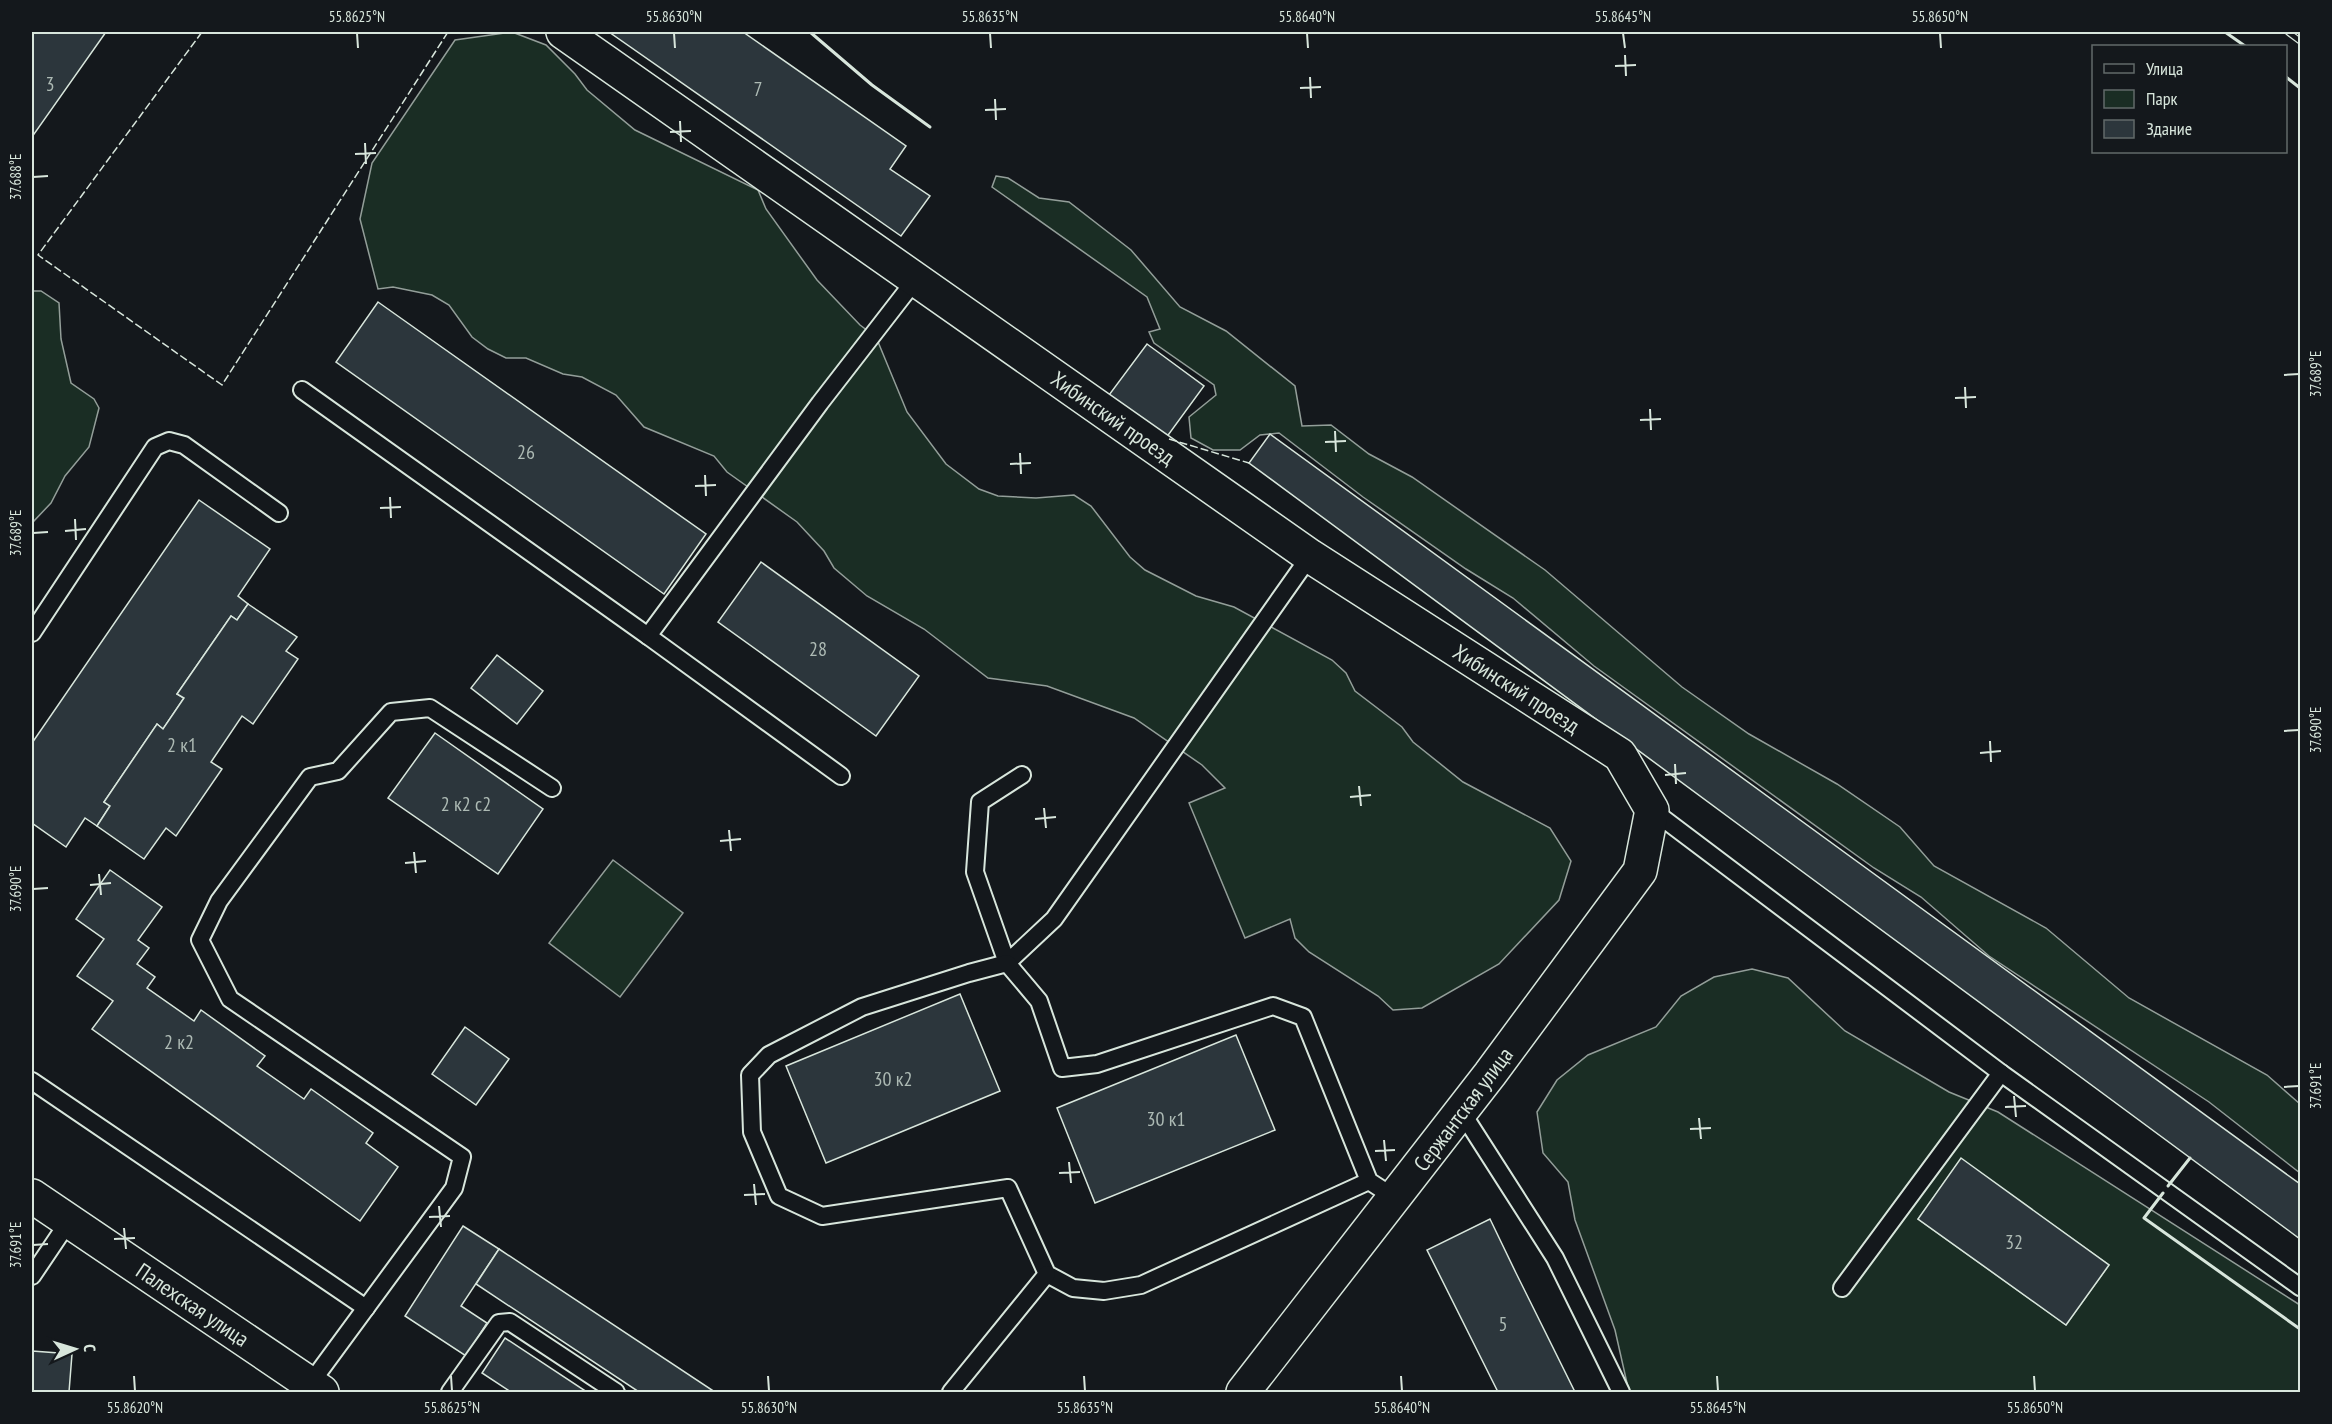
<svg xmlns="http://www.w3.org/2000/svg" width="2332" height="1424" viewBox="0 0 2332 1424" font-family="'PT Sans Narrow',sans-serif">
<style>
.green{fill:#1a2d24;stroke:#939e99;stroke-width:1.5;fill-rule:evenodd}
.building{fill:#2c363c;stroke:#d8e6dc;stroke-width:1.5}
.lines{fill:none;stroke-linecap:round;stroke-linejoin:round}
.lane-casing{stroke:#d8e6dc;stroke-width:20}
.street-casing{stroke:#d8e6dc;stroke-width:36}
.lane{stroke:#14181c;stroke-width:16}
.street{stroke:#14181c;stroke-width:33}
.rail-casing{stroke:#d8e6dc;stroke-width:7}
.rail{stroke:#14181c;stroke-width:4.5;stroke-dasharray:14;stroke-linecap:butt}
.fence{stroke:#d8e6dc;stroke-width:1.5;stroke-dasharray:8 3;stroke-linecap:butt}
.wall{stroke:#d8e6dc;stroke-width:3}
.ticks{fill:none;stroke:#d8e6dc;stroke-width:2}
.labels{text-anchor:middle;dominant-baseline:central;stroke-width:4.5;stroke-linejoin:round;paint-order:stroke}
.number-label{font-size:20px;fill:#adbab4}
.street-label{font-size:22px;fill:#d8e6dc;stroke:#14181c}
.neatline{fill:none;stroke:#d8e6dc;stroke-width:2}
.ticks-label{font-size:15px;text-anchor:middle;fill:#d8e6dc}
</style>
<rect width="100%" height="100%" fill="#14181c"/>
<g class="green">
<path d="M512,32L546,45L575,74L587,90L635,130L758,190L766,209L817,280L860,325L876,337L907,412L946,464L979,489L998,496L1036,498L1074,495L1091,506L1130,557L1145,570L1196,596L1234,607L1332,660L1346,673L1355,691L1402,727L1413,742L1463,782L1550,828L1571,861L1559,900L1499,964L1422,1008L1393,1010L1378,996L1309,952L1295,938L1290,919L1245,938L1189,803L1225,788L1202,765L1134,718L1047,686L988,678L924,629L867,596L834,568L824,551L797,522L727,472L714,456L644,427L616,395L582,377L563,374L526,358H506L488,349L472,337L449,305L432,295L393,287L378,289L360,219L372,163L455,40Z"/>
<path d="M996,176L1008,178L1039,198L1069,202L1131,250L1180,307L1226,331L1295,386L1302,426L1331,425L1369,454L1412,477L1545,570L1682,687L1749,734L1837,784L1900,827L1934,866L2046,928L2129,998L2267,1075L2300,1104V1173L2209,1102L1989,956L1921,897L1874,868L1594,666L1513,598L1466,569L1363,497L1279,433L1260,435L1240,450H1213L1191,438L1189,417L1216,395L1214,385L1154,343L1149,332L1160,329L1147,297L992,187Z"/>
<path d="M32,291H41L59,303L61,339L71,383L94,399L99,408L89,447L65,476L51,503L32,523Z"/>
<path d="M613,860L683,913L620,997L549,943Z"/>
<path d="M1752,969L1788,978L1845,1031L1949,1092L1998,1112L2300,1305V1392H1629L1615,1330L1575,1220L1568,1182L1543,1153L1537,1112L1557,1080L1588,1055L1656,1027L1681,996L1714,977ZM1961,1159L2109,1265L2066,1325L1918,1219Z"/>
</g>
<g class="building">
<path d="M32,32H106L32,137Z"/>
<path d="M609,32H743L906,146L890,169L930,196L901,236Z"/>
<path d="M378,302L706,534L664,594L336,362Z"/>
<path d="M1147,344L1204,386L1166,438L1109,395Z"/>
<path d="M1270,434L2300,1184V1239L1249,463Z"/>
<path d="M199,500L270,549L238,596L248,604L237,620L231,616L177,694L184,698L163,729L157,724L104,802L110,806L97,826L85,818L66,847L32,823V743Z"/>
<path d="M761,562L919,676L876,736L718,622Z"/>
<path d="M248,604L297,637L286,651L298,659L253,724L242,716L211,762L222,769L176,836L166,828L144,859L97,826L110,806L104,802L157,724L163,729L184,698L177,694L231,616L237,620Z"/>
<path d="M497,655L543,691L517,724L471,688Z"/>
<path d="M435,733L543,809L498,874L388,798Z"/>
<path d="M110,870L162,907L138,940L149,948L137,964L155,977L147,988L194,1021L201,1010L265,1056L257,1066L304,1099L311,1089L373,1133L366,1143L398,1167L360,1221L92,1029L113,1001L77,976L104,939L76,919Z"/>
<path d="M960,994L1000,1091L826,1163L786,1066Z"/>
<path d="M465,1027L509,1059L476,1105L432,1074Z"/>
<path d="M1236,1035L1275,1130L1095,1203L1057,1108Z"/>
<path d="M1961,1158L2109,1265L2066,1325L1918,1219Z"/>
<path d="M1490,1219L1516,1273L1575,1392H1498L1427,1250Z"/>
<path d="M463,1226L499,1249L461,1306L487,1323L466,1356L405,1316Z"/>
<path d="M499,1249L715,1392H639L476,1284Z"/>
<path d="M505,1338L587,1392H511L482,1373Z"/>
<path d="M32,1351L72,1354L69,1392H32Z"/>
</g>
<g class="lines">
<defs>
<g id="lane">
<path d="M302,390L648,636L820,403L916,279"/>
<path d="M32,633L155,447L169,441L184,445L279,513"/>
<path d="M648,636L841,776"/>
<path d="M1022,775L980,802L975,872L1007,963L1054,919L1310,556"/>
<path d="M1652,810L2001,1073L2300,1287"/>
<path d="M32,1081L366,1308"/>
<path d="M1461,1111L1555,1258L1621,1392"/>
<path d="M1369,1181L1303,1017L1273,1006L1097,1064L1062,1068L1039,1001L1007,963L969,973L862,1007L769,1055L750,1075L752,1132L779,1196L822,1216L1008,1188L1047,1274L1073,1288L1104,1291L1141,1285L1369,1181L1395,1198"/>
<path d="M32,1276L69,1221"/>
<path d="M1842,1288L2001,1073"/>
<path d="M310,1384L454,1188L462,1157L230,999L200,940L219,901L310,777L338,771L391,712L430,708L552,788"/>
<path d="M450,1392L499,1323L510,1322L616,1392"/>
<path d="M951,1392L1047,1274"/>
</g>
<g id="street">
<path id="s1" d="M563,32L1310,556L1620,755L1652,810L1640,871L1490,1074L1243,1392"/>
<path id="s2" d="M32,1196L322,1392"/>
</g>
</defs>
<use href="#lane" class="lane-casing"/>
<use href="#street" class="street-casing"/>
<use href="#lane" class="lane"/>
<use href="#street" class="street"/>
<defs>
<path id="rail" d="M2288,32L2300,41"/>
</defs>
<use href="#rail" class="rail-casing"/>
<use href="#rail" class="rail"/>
<g class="fence">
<path d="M202,32L38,255L222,385L448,32"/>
<path d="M1169,439L1249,463"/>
</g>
<g class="wall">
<path d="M810,32L872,85L930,127"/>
<path d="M2225,32L2245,46"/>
<path d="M2286,77L2300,88"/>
<path d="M2168,1186L2190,1158"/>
<path d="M2163,1193L2144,1218L2300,1329"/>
</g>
</g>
<path class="ticks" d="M357,33L358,48M674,33L675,48M990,33L991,48M1307,33L1308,48M1623,33L1625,48M1940,33L1941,48M1625,55L1626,76M1615,66L1636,65M1310,77L1311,98M1300,88L1321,87M995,99L996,120M985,110L1006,109M680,121L681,142M670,132L691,131M365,143L366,164M355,154L376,153M33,177L48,176M2284,375L2299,374M1965,387L1966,408M1955,398L1976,397M1650,409L1651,430M1640,420L1661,419M1335,431L1336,452M1325,442L1346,441M1020,453L1021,474M1010,464L1031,463M705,475L706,496M695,486L716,485M390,497L391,518M380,508L401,507M75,519L76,540M65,531L86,529M33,533L48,532M2284,731L2299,730M1990,741L1991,762M1980,753L2001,751M1675,764L1676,784M1665,775L1686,773M1359,786L1361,806M1350,797L1371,795M1044,808L1046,828M1035,819L1056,817M729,830L731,851M720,841L741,839M414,852L416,873M405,863L426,861M99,874L101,895M90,885L111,883M33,889L48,888M2284,1087L2299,1086M2014,1096L2016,1117M2005,1107L2026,1106M1699,1118L1701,1139M1690,1129L1711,1128M1384,1140L1386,1161M1375,1151L1395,1150M1069,1162L1071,1183M1059,1173L1080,1172M754,1184L756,1205M744,1195L765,1194M439,1206L441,1227M429,1217L450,1216M124,1228L126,1249M114,1239L135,1238M33,1245L48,1244M134,1376L135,1391M451,1376L452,1391M768,1376L769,1391M1084,1376L1085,1391M1401,1376L1402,1391M1717,1376L1718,1391M2034,1376L2035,1391"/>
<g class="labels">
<g class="number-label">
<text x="50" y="84">3</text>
<text x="758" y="89">7</text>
<text x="526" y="452">26</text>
<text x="818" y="649">28</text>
<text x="182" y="745">2 к1</text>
<text x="466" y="804">2 к2 с2</text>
<text x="179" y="1042">2 к2</text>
<text x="893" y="1079">30 к2</text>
<text x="1166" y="1119">30 к1</text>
<text x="2014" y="1242">32</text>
<text x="1503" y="1324">5</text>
</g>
<g class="street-label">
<text stroke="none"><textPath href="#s1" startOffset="672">Хибинский проезд</textPath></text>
<text stroke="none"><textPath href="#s1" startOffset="1158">Хибинский проезд</textPath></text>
<text transform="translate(1463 1109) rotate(-53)">Сержантская улица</text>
<text stroke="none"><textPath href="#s2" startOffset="194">Палехская улица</textPath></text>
</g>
</g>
<rect width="2332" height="1424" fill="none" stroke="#14181c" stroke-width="66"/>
<rect x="2092" y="45" width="195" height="108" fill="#14181c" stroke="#626a69" stroke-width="1.5"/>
<rect x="2104" y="64" width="30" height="9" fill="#14181c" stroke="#626a69" stroke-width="1.5"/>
<text x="2146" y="75" font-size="18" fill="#d8e6dc">Улица</text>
<rect x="2104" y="90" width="30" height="18" fill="#1a2d24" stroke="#626a69" stroke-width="1.5"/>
<text x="2146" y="105" font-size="18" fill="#d8e6dc">Парк</text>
<rect x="2104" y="120" width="30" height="18" fill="#2c363c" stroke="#626a69" stroke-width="1.5"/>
<text x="2146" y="135" font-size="18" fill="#d8e6dc">Здание</text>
<g transform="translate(75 1349) rotate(86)" stroke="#14181c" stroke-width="4.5" paint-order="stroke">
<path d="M0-4.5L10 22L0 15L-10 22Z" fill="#d8e6dc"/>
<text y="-9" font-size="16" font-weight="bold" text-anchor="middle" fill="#d8e6dc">С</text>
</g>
<rect x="33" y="33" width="2266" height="1358" class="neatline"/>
<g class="ticks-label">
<text x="357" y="22">55.8625°N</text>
<text x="674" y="22">55.8630°N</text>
<text x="990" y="22">55.8635°N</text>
<text x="1307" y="22">55.8640°N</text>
<text x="1623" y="22">55.8645°N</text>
<text x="1940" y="22">55.8650°N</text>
<text transform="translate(16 177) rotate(-90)" y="5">37.688°E</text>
<text transform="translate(2316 374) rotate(-90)" y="5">37.689°E</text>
<text transform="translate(16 533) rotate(-90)" y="5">37.689°E</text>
<text transform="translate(2316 730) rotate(-90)" y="5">37.690°E</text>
<text transform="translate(16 889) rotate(-90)" y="5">37.690°E</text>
<text transform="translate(2316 1086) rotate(-90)" y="5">37.691°E</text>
<text transform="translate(16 1245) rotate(-90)" y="5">37.691°E</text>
<text x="135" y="1413">55.8620°N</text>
<text x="452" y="1413">55.8625°N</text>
<text x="769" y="1413">55.8630°N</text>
<text x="1085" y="1413">55.8635°N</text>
<text x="1402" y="1413">55.8640°N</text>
<text x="1718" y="1413">55.8645°N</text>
<text x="2035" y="1413">55.8650°N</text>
</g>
</svg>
